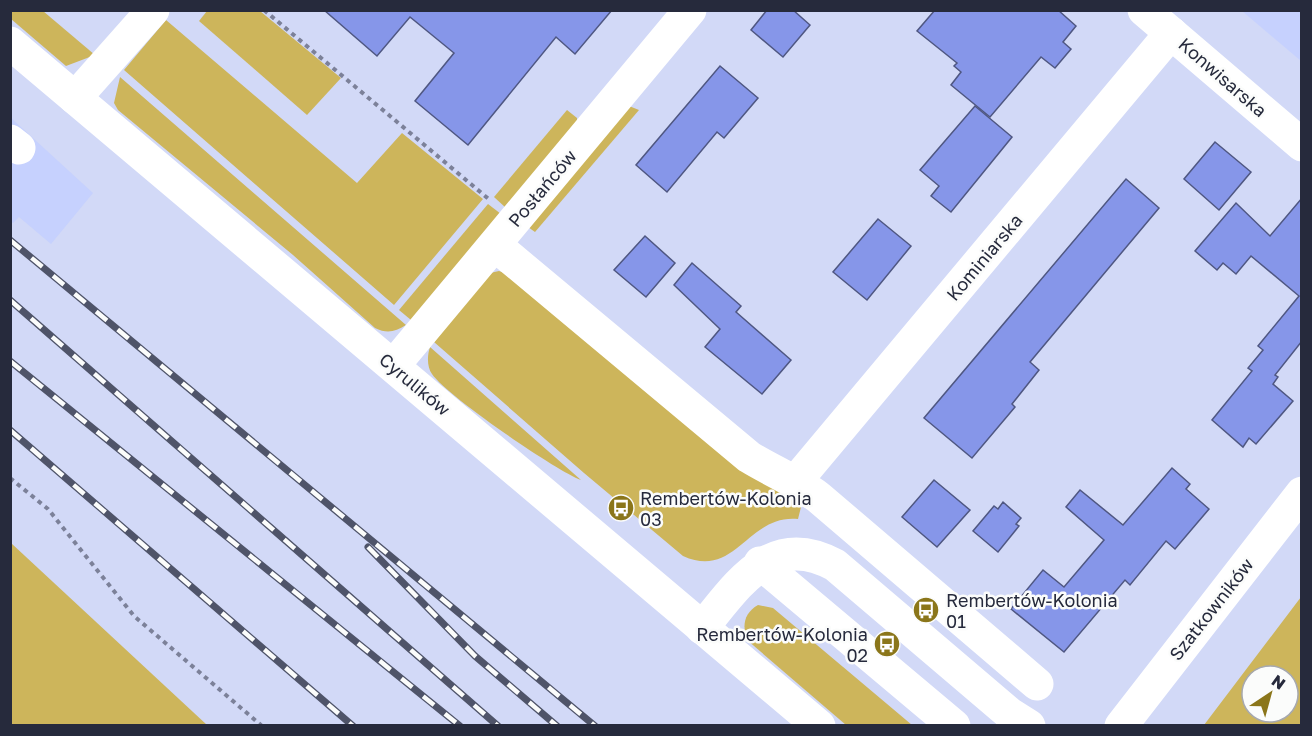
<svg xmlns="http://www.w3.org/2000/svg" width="1312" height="736" viewBox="0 0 1312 736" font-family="'Golos Text',sans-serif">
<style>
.built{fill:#c6d1fe}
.green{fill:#cdb55b;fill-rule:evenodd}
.building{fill:#8696e9;stroke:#4f5782;stroke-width:1.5}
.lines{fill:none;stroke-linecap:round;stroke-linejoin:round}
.path{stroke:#7c8199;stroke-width:4;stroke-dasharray:4.5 4.5;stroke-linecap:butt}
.minor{stroke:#fff;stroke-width:33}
.major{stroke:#fff;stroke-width:33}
.rail-casing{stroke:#4f5469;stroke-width:7}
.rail{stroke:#fbfcfb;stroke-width:4.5;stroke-dasharray:14;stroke-linecap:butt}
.labels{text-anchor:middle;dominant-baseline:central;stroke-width:5;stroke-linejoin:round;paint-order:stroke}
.street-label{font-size:18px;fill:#262a3c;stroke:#fbfcfb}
.poi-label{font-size:18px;fill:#262a3c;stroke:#fbfcfb;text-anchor:start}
</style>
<rect width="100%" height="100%" fill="#d2d9f7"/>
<g class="built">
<path d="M1242,11H1301V61Z"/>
<path d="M10,117L93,193L51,244L19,217L13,223L11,222Z"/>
</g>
<g class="green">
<path d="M11,11H43L95,55L66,66L11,19Z"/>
<path d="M207,11H260L341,78L307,115L199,21Z"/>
<path d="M166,20L357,183L402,133L483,199L394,305L124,70Z"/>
<path d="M120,77L406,325C395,332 387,334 375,328L293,255L118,110L114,103Z"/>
<path d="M629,106L639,110L535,232L528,227Z"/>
<path d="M567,110L577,118V122L506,208L494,197Z"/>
<path d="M488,204L501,214L411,320L399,310Z"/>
<path d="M499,271L508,274L802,503L798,519C747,514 736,580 683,556L584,473L434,342L490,273Z"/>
<path d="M430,347L581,480C555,470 447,396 432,374C427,367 427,356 430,347Z"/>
<path d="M11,543L207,725H11Z"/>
<path d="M1301,597V725H1204ZM1252,676H1288V712H1252Z"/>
<path d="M758,605L773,608L912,725H846L747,640C742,625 744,613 758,605Z"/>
</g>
<g class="building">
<path d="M324,10H612L575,54L556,37L468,145L415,101L454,53L410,17L377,56Z"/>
<path d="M767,10H793L810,25L783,57L751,30Z"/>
<path d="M935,10H1058L1076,26L1063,42L1071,49L1055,68L1041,57L990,117L951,85L961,72L954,66L957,63L917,31Z"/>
<path d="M720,66L758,98L724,138L717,132L667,192L636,165Z"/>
<path d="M975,106L1012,137L951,212L931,196L939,186L920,170Z"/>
<path d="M1215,142L1251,172L1219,210L1184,179Z"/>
<path d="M1126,179L1159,208L1030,362L1039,370L1012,404L1015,407L972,458L924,418Z"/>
<path d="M1302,198V341L1275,375L1278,377L1273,384L1293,401L1256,444L1249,438L1243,447L1212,420L1252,371L1248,368L1263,350L1258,346L1299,296L1251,256L1236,274L1223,263L1217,270L1195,251L1236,203L1270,236Z"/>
<path d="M878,219L911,246L867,300L833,272Z"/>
<path d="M645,236L675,263L646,297L614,270Z"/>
<path d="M692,263L741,306L736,312L791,360L762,394L705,347L720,329L674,285Z"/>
<path d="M1172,468L1190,484L1186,489L1209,509L1175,549L1166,541L1130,585L1125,580L1064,652L1011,609L1043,570L1064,587L1104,540L1066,507L1080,490L1123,525Z"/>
<path d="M934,480L970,510L937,547L902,517Z"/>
<path d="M1003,502L1021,518L1016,524L1019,526L998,552L973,531L994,506L998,509Z"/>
</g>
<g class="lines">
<g class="path">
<path d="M264,10L491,201"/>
<path d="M10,478L48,509L134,616L262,726"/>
</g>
<g class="minor">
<path d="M1144,10L1302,145"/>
<path d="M75,98L153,10"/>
<path d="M10,141L19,148"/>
<path d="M495,245L749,457C772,471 796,481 818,497L1037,684"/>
<path d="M394,365L690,10"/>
<path d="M796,481L1171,33"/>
<path d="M760,563L954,726"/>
<path d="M702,628C738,585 771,530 835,565L1010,714L1029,726"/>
<path d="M1121,726L1302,493"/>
</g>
<path class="major" d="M10,43L819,726"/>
<defs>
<g id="rail">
<path d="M10,240L595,726"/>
<path d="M10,300L498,726"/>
<path d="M10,361L460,726"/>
<path d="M10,430L353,726"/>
<path d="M368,547L475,656L557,726"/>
</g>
</defs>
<use href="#rail" class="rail-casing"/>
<use href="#rail" class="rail"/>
</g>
<defs>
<symbol id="bus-disc" viewBox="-11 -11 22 22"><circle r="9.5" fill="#8b761a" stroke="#fbfcfb"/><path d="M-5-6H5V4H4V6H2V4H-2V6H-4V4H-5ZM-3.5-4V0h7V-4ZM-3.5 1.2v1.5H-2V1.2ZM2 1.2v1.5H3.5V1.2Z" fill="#fff"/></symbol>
</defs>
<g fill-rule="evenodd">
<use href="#bus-disc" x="606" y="493" width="30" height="30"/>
<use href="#bus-disc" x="911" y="595" width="30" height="30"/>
<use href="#bus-disc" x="872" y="629" width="30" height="30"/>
</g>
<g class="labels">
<g class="street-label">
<text transform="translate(1223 77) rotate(41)">Konwisarska</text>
<text transform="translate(542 188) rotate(-50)">Posłańców</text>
<text transform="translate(984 257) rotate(-50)">Kominiarska</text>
<text transform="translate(415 384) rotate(40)">Cyrulików</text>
<text transform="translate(1211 609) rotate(-52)">Szatkowników</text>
</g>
<g class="poi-label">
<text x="640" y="498">Rembertów-Kolonia<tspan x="640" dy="21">03</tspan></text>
<text x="946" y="600">Rembertów-Kolonia<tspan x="946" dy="21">01</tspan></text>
<text x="868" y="634" text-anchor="end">Rembertów-Kolonia<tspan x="868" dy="21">02</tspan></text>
</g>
</g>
<rect width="1312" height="736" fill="none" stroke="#262a3c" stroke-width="24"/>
<g transform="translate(1270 694) rotate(36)"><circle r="28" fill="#fbfcfb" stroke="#a6a8af" stroke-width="1.5"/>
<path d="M0-4.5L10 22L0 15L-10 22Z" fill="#8b761a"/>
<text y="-9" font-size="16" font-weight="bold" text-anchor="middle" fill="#262a3c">N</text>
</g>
</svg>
